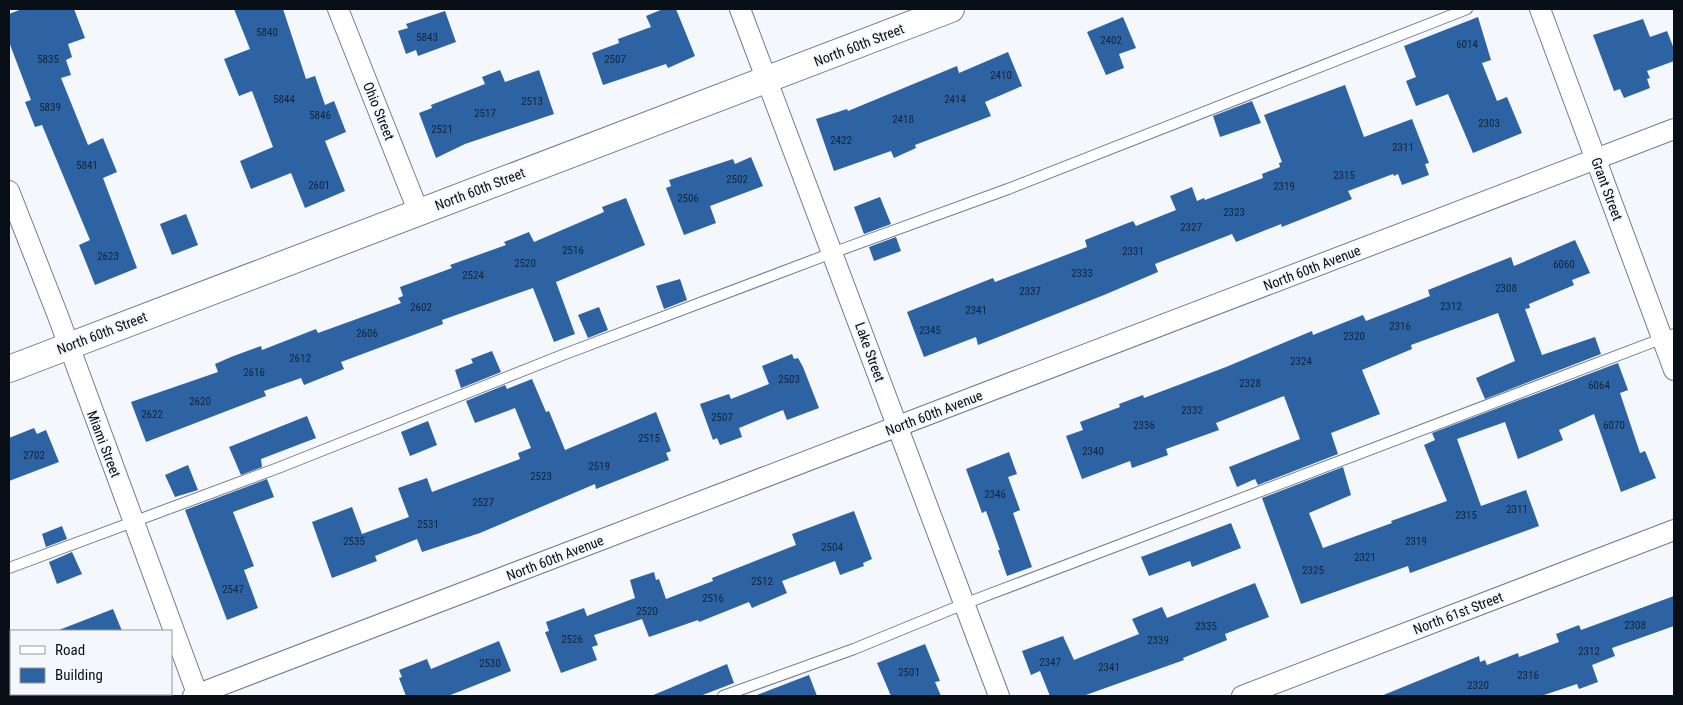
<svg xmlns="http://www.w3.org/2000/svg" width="1683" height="705" viewBox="0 0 1683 705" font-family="'Roboto Condensed',sans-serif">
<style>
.building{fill:#2d63a2}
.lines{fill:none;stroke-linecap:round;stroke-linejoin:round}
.service-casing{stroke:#6e7d91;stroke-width:12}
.minor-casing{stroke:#6e7d91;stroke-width:22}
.tertiary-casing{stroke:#6e7d91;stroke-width:28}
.service{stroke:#fff;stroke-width:10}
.minor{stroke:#fff;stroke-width:20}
.tertiary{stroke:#fff;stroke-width:26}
.labels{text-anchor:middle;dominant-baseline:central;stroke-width:4;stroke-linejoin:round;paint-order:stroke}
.number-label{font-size:11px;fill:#122439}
.street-label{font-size:14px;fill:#090f16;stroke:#f4f7fc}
</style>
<rect width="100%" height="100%" fill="#f4f7fc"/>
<g class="building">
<path d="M22,9H74L85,38L68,44L72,57L66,60L71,75L61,78L88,145L103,138L117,172L103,178L137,268L95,285L79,245L90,240L42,125L35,127L25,102L31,100L9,42V14Z"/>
<path d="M234,9H283L306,79L315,76L325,105L334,101L346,132L325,141L345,191L305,208L291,173L251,189L240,161L273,147L252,91L239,96L224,59L250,49Z"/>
<path d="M663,9H676L695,56L668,68L666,64L603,85L592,53L619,43L618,39L651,27L646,16Z"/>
<path d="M445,11L456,42L418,56L416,50L406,54L398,31L408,28L406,24Z"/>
<path d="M1123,17L1136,48L1119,54L1124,68L1106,75L1087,32Z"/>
<path d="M1478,17L1491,60L1482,63L1497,101L1507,97L1522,133L1473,153L1448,94L1416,106L1406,81L1416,77L1404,46Z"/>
<path d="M1643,19L1650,37L1667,31L1674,49V61L1647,71L1650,78L1647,79L1650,88L1624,98L1620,89L1614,91L1593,35Z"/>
<path d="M1008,52L1022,86L985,102L991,116L915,145L916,148L894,158L891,151L834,171L816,119L847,109L848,111L957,66L959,73Z"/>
<path d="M500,70L505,82L539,70L554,114L465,144L436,158L419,113L432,108L431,105L485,84L482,77Z"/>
<path d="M1345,85L1364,137L1412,119L1429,163L1425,164L1429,175L1402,185L1398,174L1394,176L1393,174L1348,191L1352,199L1282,227L1281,224L1236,242L1232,234L1155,264L1158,272L1104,295L978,345L976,337L924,357L907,312L993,278L995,282L1087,247L1085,240L1133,221L1136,226L1176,210L1170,196L1192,187L1197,201L1204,198L1205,200L1263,178L1262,174L1280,167L1279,163L1282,162L1264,115Z"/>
<path d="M1252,101L1261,123L1220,137L1213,116Z"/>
<path d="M751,157L763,186L710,206L716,223L684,235L666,188L671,186L669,180L733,159L735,164Z"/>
<path d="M880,197L891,224L864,234L854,207Z"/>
<path d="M626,198L645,245L556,282L575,334L554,342L533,288L442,320L443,324L341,362L344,369L304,385L301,378L264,391L266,396L146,442L131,402L218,372L215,364L231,357L261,346L262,350L316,329L318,333L401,303L398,298L403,296L400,287L452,268L450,265L506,245L504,242L529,232L534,242L604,212L602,207Z"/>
<path d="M186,214L198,245L172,255L160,224Z"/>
<path d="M896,237L901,251L874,261L869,247Z"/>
<path d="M1575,240L1590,273L1572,280L1574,285L1529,304L1530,308L1525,309L1542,355L1595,337L1601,354L1485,399L1476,378L1515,361L1498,313L1411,345L1412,349L1362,370L1380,414L1331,433L1338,454L1258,485L1255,479L1237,487L1229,467L1300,439L1284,396L1216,423L1219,430L1166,449L1168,455L1132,468L1130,461L1082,479L1066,436L1083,430L1080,422L1120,407L1119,404L1143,395L1144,398L1226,367L1312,331L1313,335L1363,315L1366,321L1430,296L1428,290L1511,257L1514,266Z"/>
<path d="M680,279L687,300L664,309L656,286Z"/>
<path d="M599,307L608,330L588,338L578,315Z"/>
<path d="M492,351L501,372L461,388L455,370L473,363L471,359Z"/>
<path d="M792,354L794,359L798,358L803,367L819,408L787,420L783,410L739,428L742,437L720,445L717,438L713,440L700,404L729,394L731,399L769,384L762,366Z"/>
<path d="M1618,363L1628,390L1620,393L1640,453L1645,451L1656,478L1621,492L1594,414L1559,430L1563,440L1518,459L1505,422L1457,439L1481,506L1526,490L1539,526L1410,573L1408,566L1301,604L1262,498L1343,467L1351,495L1309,513L1323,548L1392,523L1391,521L1447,501L1424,445L1435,440L1432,433Z"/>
<path d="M532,379L546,412L549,411L565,450L656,412L671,451L666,453L669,460L596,489L595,484L480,533L422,552L417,539L375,556L377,561L332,578L312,522L352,507L362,534L409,517L398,488L427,478L432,492L520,459L518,453L531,448L515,408L475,423L466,401L505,385L507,389Z"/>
<path d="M307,416L316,438L261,459L262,467L241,475L229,447Z"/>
<path d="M428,421L437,445L410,456L401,432Z"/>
<path d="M34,428L37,434L46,430L59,462L9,481V438Z"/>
<path d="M1009,452L1017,474L1008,477L1020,510L1013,513L1032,567L1007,576L998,550H1000L986,511L982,513L966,469Z"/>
<path d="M188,465L198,490L175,497L165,475Z"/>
<path d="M267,479L274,497L233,512L254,566L244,570L258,608L227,620L185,510Z"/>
<path d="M854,511L872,559L863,563L864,566L840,575L835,561L782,581L787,593L752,608L749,602L699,622L698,620L649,637L642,619L594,635L598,645L592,647L597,660L561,673L545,632L549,631L546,622L584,608L587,616L635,598L630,580L654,572L656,580L659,579L666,599L713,581L712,578L796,545L792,534Z"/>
<path d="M1231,523L1241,548L1192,567L1190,561L1149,576L1141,557Z"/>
<path d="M62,526L67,539L46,547L42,534Z"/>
<path d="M72,552L82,574L57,584L49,562Z"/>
<path d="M1255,583L1269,617L1225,634L1227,640L1183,658L1184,660L1083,696H1050L1040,671L1031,675L1022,651L1063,636L1074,660L1139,634L1132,619L1162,607L1167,618Z"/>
<path d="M1674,596V626L1612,648L1615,656L1592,665L1598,682L1579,689L1577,684L1541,696H1381L1479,656L1480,662L1485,660L1487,665L1518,653L1519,657L1559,642L1556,634L1579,625L1581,630Z"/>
<path d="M113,609L122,631H59V630Z"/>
<path d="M499,641L511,671L448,696H406L399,678L402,677L399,670L427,659L431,669Z"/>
<path d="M925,644L940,681L935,682L941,696H891L877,663Z"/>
<path d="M727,664L734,683L700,696H651Z"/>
<path d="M809,675L817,696H757V695Z"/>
</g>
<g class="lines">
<defs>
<g id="service">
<path d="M9,568L278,468L565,354L832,253L1008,189L1467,9"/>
<path d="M723,696L854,649L964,604L1674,334"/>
</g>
<g id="minor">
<path d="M338,9L419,213"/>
<path d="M740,9L999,696"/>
<path d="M1540,9L1674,370"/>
<path d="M9,191L58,316L198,696"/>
<path d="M193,696L1674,129"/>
<path d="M1242,696L1674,530"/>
</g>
<path id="tertiary" d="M9,369L951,9"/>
</defs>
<use href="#service" class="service-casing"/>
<use href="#minor" class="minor-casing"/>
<use href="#tertiary" class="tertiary-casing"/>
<use href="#service" class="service"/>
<use href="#minor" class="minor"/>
<use href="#tertiary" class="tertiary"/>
</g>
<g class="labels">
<g class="number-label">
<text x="267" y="32">5840</text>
<text x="427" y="37">5843</text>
<text x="1111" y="40">2402</text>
<text x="1467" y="44">6014</text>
<text x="48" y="59">5835</text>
<text x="615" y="59">2507</text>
<text x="1001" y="75">2410</text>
<text x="284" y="99">5844</text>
<text x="955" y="99">2414</text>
<text x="532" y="101">2513</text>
<text x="50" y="107">5839</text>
<text x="485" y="113">2517</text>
<text x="320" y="115">5846</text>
<text x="903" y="119">2418</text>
<text x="1489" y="123">2303</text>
<text x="442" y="129">2521</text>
<text x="841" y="140">2422</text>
<text x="1403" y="147">2311</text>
<text x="87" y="165">5841</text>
<text x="1344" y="175">2315</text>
<text x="737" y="179">2502</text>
<text x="319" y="185">2601</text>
<text x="1284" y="186">2319</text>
<text x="688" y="198">2506</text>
<text x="1234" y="212">2323</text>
<text x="1191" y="227">2327</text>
<text x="573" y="250">2516</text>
<text x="1133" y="251">2331</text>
<text x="108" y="256">2623</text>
<text x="525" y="263">2520</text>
<text x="1564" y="264">6060</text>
<text x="1082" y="273">2333</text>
<text x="473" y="275">2524</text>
<text x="1506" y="288">2308</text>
<text x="1030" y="291">2337</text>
<text x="1451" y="306">2312</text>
<text x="421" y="307">2602</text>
<text x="976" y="310">2341</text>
<text x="1400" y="326">2316</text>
<text x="930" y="330">2345</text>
<text x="367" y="333">2606</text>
<text x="1354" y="336">2320</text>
<text x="300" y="358">2612</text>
<text x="1301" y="361">2324</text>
<text x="254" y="372">2616</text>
<text x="789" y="379">2503</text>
<text x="1250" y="383">2328</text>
<text x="1599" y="385">6064</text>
<text x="200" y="401">2620</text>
<text x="1192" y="410">2332</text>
<text x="152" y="414">2622</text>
<text x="722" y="417">2507</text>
<text x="1144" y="425">2336</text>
<text x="1614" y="425">6070</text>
<text x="649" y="438">2515</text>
<text x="1093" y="451">2340</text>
<text x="34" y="455">2702</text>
<text x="599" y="466">2519</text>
<text x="541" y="476">2523</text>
<text x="995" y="494">2346</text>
<text x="483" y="502">2527</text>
<text x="1517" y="509">2311</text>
<text x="1466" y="515">2315</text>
<text x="428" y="524">2531</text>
<text x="354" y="541">2535</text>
<text x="1416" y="541">2319</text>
<text x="832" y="547">2504</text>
<text x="1365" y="557">2321</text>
<text x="1313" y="570">2325</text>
<text x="762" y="581">2512</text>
<text x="233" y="589">2547</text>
<text x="713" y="598">2516</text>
<text x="647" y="611">2520</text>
<text x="1635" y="625">2308</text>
<text x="1206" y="626">2335</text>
<text x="572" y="639">2526</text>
<text x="1158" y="640">2339</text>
<text x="1589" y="651">2312</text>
<text x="1050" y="662">2347</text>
<text x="490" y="663">2530</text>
<text x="1109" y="667">2341</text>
<text x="909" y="672">2501</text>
<text x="1528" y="675">2316</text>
<text x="1478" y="685">2320</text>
</g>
<g class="street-label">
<text transform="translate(859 45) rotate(-21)">North 60th Street</text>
<text transform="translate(379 111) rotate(68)">Ohio Street</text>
<text transform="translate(480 189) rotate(-21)">North 60th Street</text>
<text transform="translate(1607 189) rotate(70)">Grant Street</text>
<text transform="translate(1312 268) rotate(-21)">North 60th Avenue</text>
<text transform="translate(102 333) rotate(-21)">North 60th Street</text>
<text transform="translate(870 352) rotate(70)">Lake Street</text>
<text transform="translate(934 413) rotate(-21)">North 60th Avenue</text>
<text transform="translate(104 444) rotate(69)">Miami Street</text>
<text transform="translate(555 558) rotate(-21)">North 60th Avenue</text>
<text transform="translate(1458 613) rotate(-21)">North 61st Street</text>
</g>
</g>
<rect width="1683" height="705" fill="none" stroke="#090f16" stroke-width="20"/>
<rect x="10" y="630" width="162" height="65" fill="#f4f7fc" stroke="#969aa0"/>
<rect x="20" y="646" width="25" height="8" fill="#ffffff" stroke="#969aa0"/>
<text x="55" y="655" font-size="15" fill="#090f16">Road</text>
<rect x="20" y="668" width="25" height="15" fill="#2d63a2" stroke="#969aa0"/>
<text x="55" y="680" font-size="15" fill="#090f16">Building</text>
</svg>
